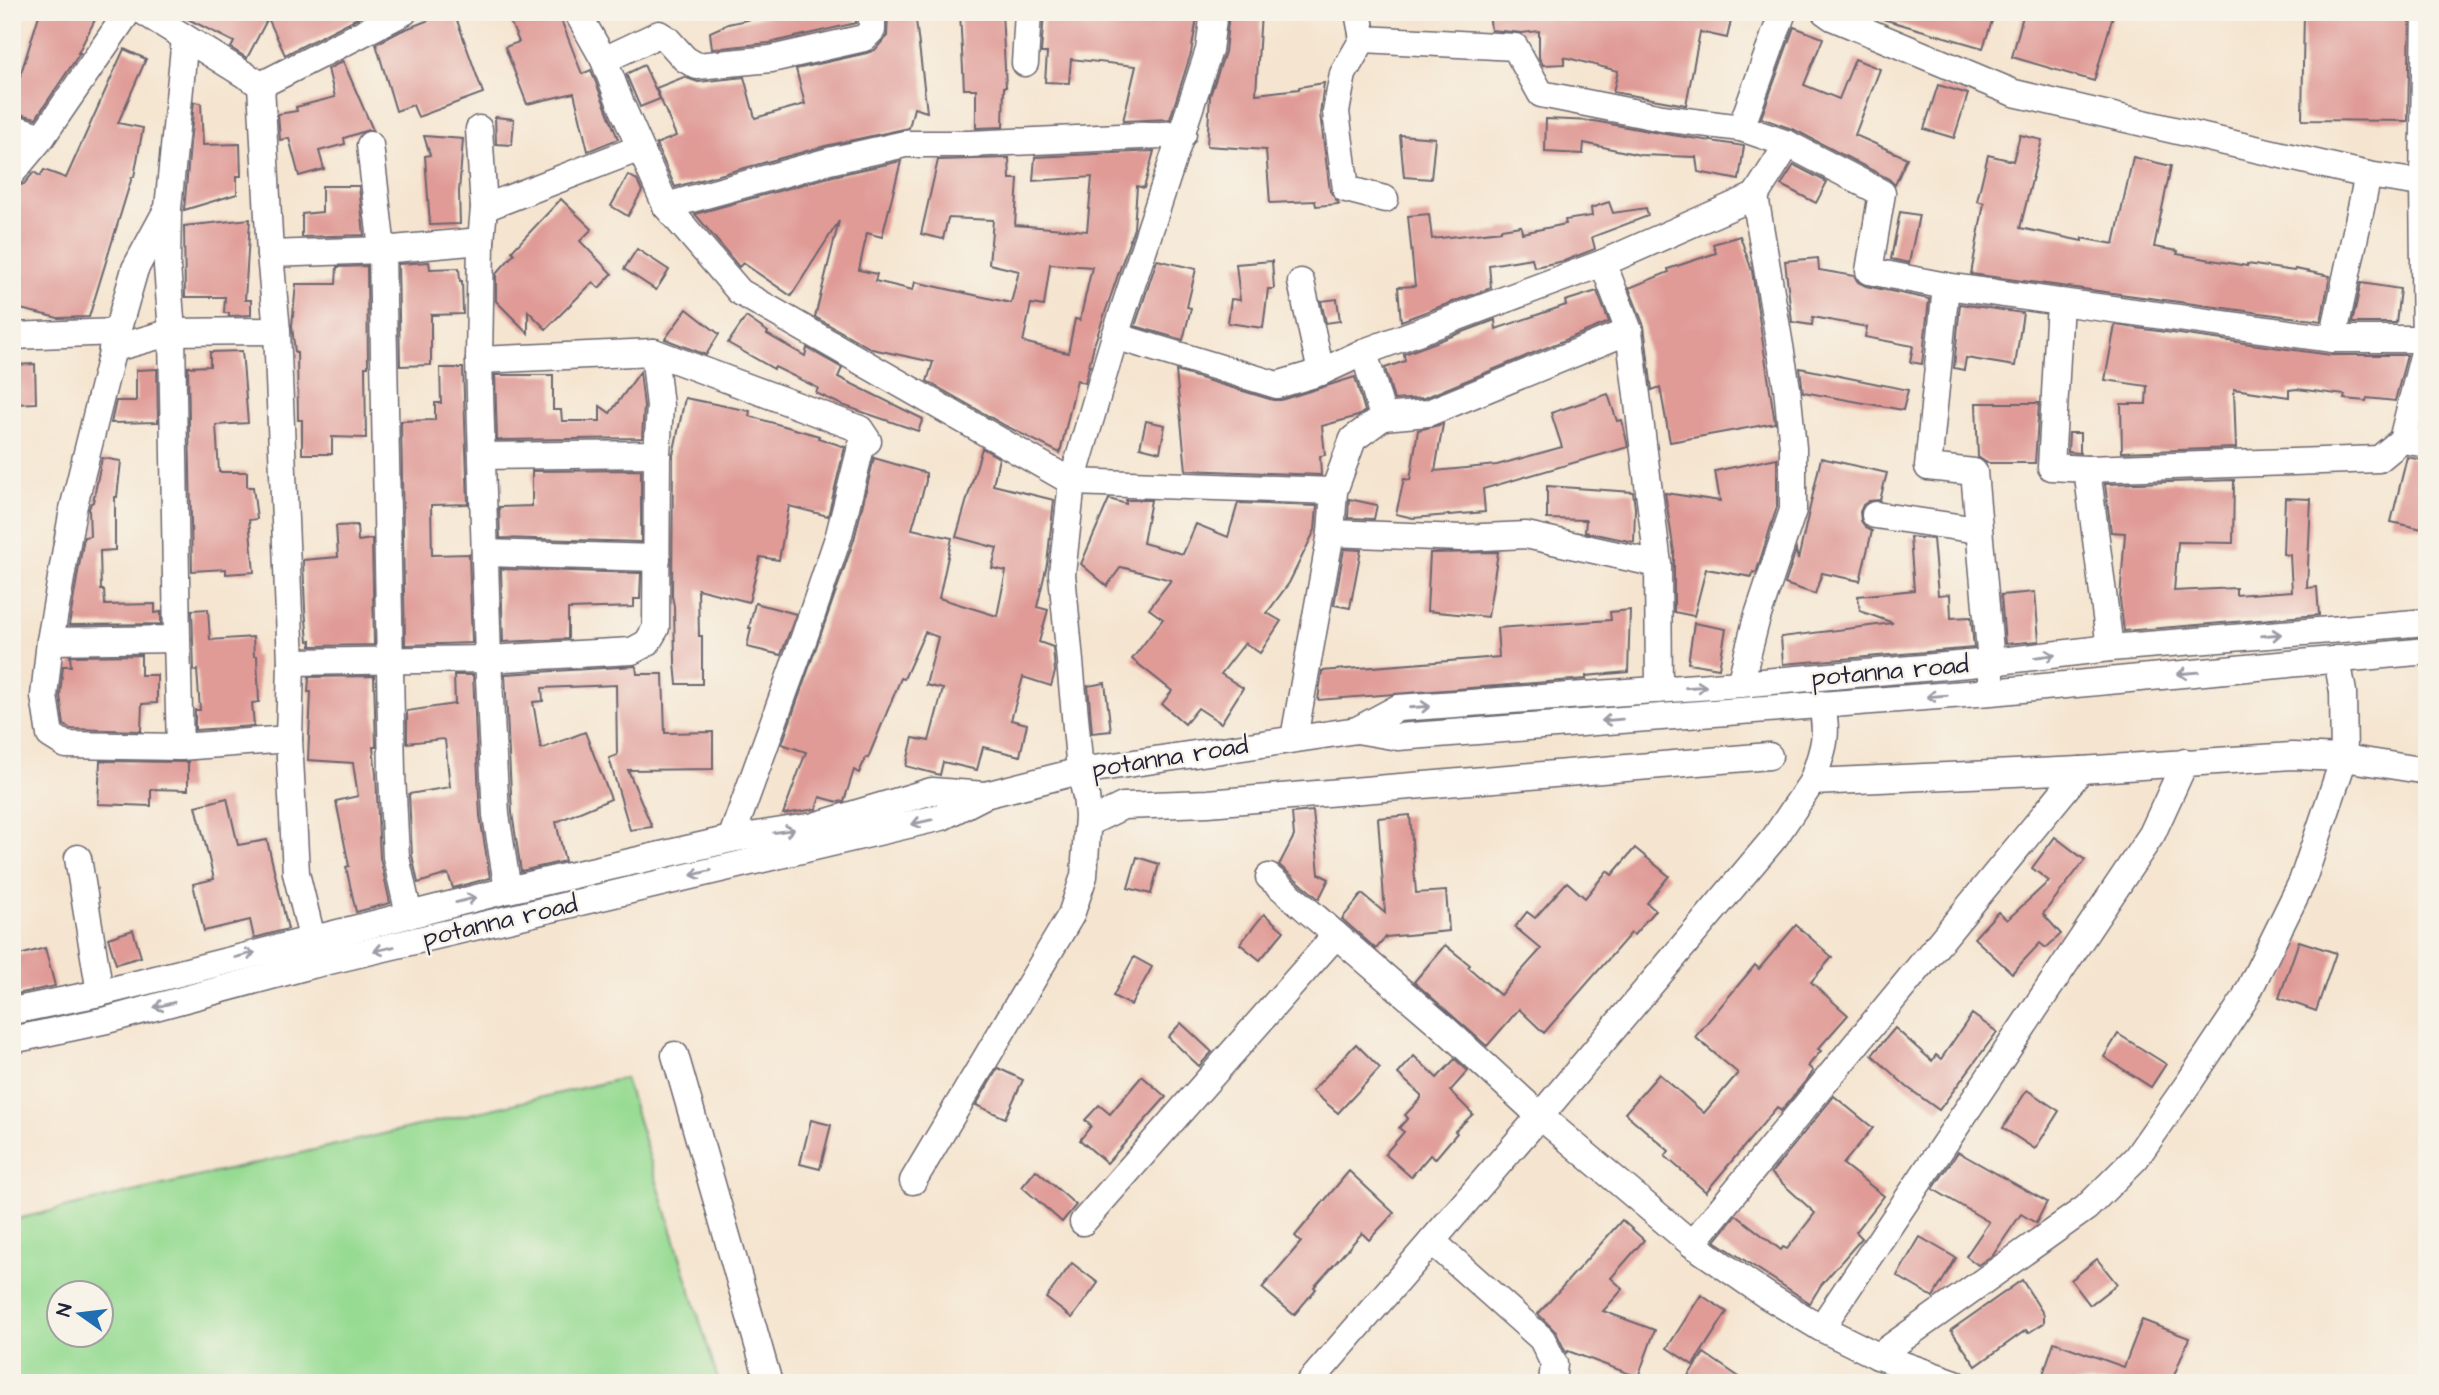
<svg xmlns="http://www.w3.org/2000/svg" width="2439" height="1395" viewBox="0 0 2439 1395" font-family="'Architects Daughter',sans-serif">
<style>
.green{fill:#97db93;stroke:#5c7e67;stroke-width:2;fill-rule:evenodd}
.building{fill:#e09b97;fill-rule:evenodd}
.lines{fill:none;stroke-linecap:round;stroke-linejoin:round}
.minor-casing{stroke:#6c666f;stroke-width:29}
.minor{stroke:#fff;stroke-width:26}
.oneway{stroke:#9c9ca7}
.labels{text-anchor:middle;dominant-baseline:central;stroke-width:5;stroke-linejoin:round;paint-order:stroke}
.street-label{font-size:26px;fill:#22223b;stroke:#f7f3e8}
</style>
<rect width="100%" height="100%" fill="#f7f3e8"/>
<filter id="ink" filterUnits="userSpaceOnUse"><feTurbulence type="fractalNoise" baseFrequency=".0143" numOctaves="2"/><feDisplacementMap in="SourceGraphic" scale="14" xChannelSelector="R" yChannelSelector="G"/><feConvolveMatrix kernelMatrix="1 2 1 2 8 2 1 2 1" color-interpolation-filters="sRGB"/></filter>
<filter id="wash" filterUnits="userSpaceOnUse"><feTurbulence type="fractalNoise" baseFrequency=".00686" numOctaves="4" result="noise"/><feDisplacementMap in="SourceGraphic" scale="28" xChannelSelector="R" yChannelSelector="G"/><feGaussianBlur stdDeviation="1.57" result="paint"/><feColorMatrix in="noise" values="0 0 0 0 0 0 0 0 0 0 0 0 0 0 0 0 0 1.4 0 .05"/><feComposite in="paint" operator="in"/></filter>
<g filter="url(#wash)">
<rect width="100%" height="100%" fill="#f5e5d0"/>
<path class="green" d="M625,1078L719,1383H12V1220ZM60,1294H102V1336H60Z"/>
<g id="blocks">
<g class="building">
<path d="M40,12H99L78,53H80L36,118L12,112V102Z"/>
<path d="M174,12H369L285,55L268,18L247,58L231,48L234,42Z"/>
<path d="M449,12H454L483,93L418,117L413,105L396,111L376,44L401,31Z"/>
<path d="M506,12H558L582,74L591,70L618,139L588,151L574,93L527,104L505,47L519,42Z"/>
<path d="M783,12H856V23L769,43L712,49L710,32L728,24Z"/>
<path d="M888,12H915L927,112L914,108L909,128L825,146L675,187L656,144L676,136L656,88L684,77L698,82L744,77L755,118L805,104L796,69L867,53L875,50L887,36Z"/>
<path d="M960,12H1002L1006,87H1004L1003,127L976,128V89H964Z"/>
<path d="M1115,12H1198L1191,53L1170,119L1123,121L1136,66L1071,59L1069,83L1045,82L1047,53H1041L1044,13L1115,19Z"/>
<path d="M1229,12H1261L1256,94L1299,89V87L1324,83L1320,114L1330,191L1339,204L1316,206L1315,201L1270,203L1266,150L1207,146L1210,96L1225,52Z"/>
<path d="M1489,12H1511L1512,14L1733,12L1727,38L1700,32L1686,105L1613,92L1618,71L1564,57V64L1543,65L1539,58V31L1522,33L1491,30Z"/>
<path d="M1880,12H1995L1983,48L1879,18Z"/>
<path d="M2024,12H2114L2094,81L2012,57Z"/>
<path d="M2304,12H2410L2408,121L2302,120Z"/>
<path d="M1794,27L1823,38L1804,85L1839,99L1855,59L1880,69L1855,135L1907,158L1895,185L1889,179L1795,130L1761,118Z"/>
<path d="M124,49L146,59L118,123L143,128L134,177H132L89,317L58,318L12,307V188L24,184L34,172L40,176L44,170L66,178Z"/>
<path d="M343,61L373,130H368L344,138L345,144L319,151L324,169L299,176L289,138L280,140L278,114L297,111L296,107L335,97L328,69Z"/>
<path d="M644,65L660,99L640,107L626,74Z"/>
<path d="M1938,85L1968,94L1954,138L1924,129Z"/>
<path d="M194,102L201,103L203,145L240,144L241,176H237V194L184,210Z"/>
<path d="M495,117L514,119L512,145L496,144Z"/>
<path d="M1546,119L1594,121L1659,133L1744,146L1739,180L1698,172L1696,157L1640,155L1584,143L1583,154L1545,152Z"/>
<path d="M1400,135L1435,138L1431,179L1404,177Z"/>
<path d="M2020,135L2042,140L2020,228L2082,241V238L2114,244L2133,157L2171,166L2154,247L2178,251L2177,254L2247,266V264L2294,271L2295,269L2330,276L2321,321L1971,274L1984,203L1977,201L1988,155L2013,161Z"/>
<path d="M424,136L463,139L459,192L460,224L430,225L425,156L430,155Z"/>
<path d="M1154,151L1144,188L1137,186L1134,228L1094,345L1085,383L1077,380L1060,453L1006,426L927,381L933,362L872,349L815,317L839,221L791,296L743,263L739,267L695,214L833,176L901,161L882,237L867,233L859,270L877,274L875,281L913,290L915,282L1011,303L1019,271L989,264L993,220L948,218L943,239L921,234L938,160L1009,158L1010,179H1018L1015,225L1087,231L1092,177L1033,181L1035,157ZM1050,264L1092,267L1080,320L1075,319L1068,353L1023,342L1031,304L1044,306Z"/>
<path d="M1794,165L1827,182L1816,203L1781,185Z"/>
<path d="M628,175L637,180L642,191L628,216L611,206Z"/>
<path d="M322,186H359L364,235L302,237V214L322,212Z"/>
<path d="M561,199L592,229L580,241L612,274L599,288L593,282L546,329L528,311V333L496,301V274L514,254L512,251Z"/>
<path d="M1609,202L1613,213L1646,208L1648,216L1592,237L1595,249L1564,261L1534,267L1532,258L1489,265L1491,288L1401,321L1398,287L1415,286L1408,216L1429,214L1432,239L1501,231V229L1521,226L1522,233L1566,224L1565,220L1592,216L1591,208Z"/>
<path d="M1900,212L1919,215L1909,263L1891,259Z"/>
<path d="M250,219L245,300H251V315L229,316V313H224L225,297H185L184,226Z"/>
<path d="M1740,236L1752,271L1775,423L1670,442L1660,387L1652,390L1644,326L1629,288L1669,272L1668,269L1716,253L1713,244Z"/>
<path d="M637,249L669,270L656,290L624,269Z"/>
<path d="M1818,258L1819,270L1854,276L1858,282L1866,286L1929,299L1922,364L1910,362L1913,346L1865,337L1867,327L1813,317L1812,325L1792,322L1785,261Z"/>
<path d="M1157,260L1196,269L1187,307L1191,308L1183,340L1135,326Z"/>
<path d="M1272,261L1274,289H1268L1263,328L1228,323L1231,299L1240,300L1236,264Z"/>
<path d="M429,262L430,269L459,268L460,281H462L463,314L431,315V365L400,366L398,264Z"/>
<path d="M367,266L368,367H365L366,438L332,437V454H302V420H298L297,352H295L292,326L296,284H336L337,267Z"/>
<path d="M2361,283L2400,289L2396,323H2352Z"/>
<path d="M1597,291L1609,322L1424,398L1394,400L1385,368L1405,361L1404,354L1495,320L1496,329L1566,305L1565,301Z"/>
<path d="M1337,299L1340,321L1326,323L1321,301Z"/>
<path d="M1960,304L2023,313L2015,366L1966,358L1964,370L1954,368Z"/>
<path d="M687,309L719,334L706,355L665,339Z"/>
<path d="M746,317L768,332L767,334L805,356L807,348L842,368L838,377L923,419L918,431L842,405L816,393L818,388L775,367L774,369L728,343Z"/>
<path d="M2115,325L2331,355H2407L2395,401L2367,398L2366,401L2344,399L2345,395L2297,389L2289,390V397L2234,389L2236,448L2122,452L2121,404H2146L2147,386L2105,380Z"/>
<path d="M242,351L248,423L216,425L219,472H247V487H253L257,519L249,520L254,572L226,574V569L192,571L188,367L210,366V352Z"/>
<path d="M35,364L36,403L14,404V365Z"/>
<path d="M440,368H463L468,504L431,505L432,555L469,554L472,643L405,645L401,421L435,420V403H441Z"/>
<path d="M1800,368L1908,390L1903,410L1803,392Z"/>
<path d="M157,369L158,422L111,423L116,401H136V370Z"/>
<path d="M1176,371L1273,400H1281L1355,377L1365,411L1358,416L1322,426L1325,455L1320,456L1321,475L1186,470Z"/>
<path d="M640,372L644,406L642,438L497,440L495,375H553V410H561L562,421H600V406L610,413Z"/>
<path d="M1608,394L1617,421L1622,420L1628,447L1483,489L1485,512L1413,518L1396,514L1404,479L1410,480L1418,430L1443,424L1435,471L1497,465L1562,447L1551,413Z"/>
<path d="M685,398L750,411L749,416L819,436L818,438L845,447L828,516L789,506L779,560L760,557L749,602L698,589L699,636H702V684H677L675,663L674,606L672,596L673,455Z"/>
<path d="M1976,403H2039L2035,463H1987L1978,457Z"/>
<path d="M1146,421L1165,425L1160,452L1140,447Z"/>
<path d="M2069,433H2080V453L2068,452Z"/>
<path d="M982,448L999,458L993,485L1054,500L1047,564L1037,607L1048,610L1039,642L1053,647L1055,672L1051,686L1023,677L1011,720L1027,724L1020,756L983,747L977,770L943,762L940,775L906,766L913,738L929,741L943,689L926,685L938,637L925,632L904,679L901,678L868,758L866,757L859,773L854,770L844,801L838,802L820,797L816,809L783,814L806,752L782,744L854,540L874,458L926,473V481L912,529L952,538L939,598L997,616L1006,571L992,568L997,548L956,537Z"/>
<path d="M2407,457L2427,461V530L2391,522Z"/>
<path d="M102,458L121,461L117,497H115V550L100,551L101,590H104L105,605L155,604V613L161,612V624L69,625L84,537L90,536L89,509L91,503L93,502Z"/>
<path d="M1777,458V507L1756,573L1753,572L1752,577L1706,569L1694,616L1674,612V552L1665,493L1720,501L1715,471Z"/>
<path d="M1821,458L1887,473L1880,500L1869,501L1863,505L1860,512L1861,521L1866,528L1872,531L1860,581L1822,573L1815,594L1785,584L1796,550L1798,560Z"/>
<path d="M641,470V542L500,538L499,507L532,506V471Z"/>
<path d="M2234,480L2233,543L2178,542L2174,591L2236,588V595L2292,591L2290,555L2283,554L2285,498L2311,499L2307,588L2317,587L2319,615L2124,631L2120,599L2125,533L2111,532L2105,484Z"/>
<path d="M1547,486L1633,492L1635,508L1634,542L1585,532L1586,520L1547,519Z"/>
<path d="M1109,499L1126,504V500H1151L1143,543L1183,554L1196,524L1228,537L1238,503L1317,506L1315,530L1289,583L1267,613L1281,621L1260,653L1245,643L1221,674L1243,688L1221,723L1198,708L1185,724L1162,704L1172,691L1132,659L1163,619L1149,609L1171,580L1121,567L1107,586L1081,564Z"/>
<path d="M1349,499L1377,505L1374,519L1348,518Z"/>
<path d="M357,525L358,541L372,539L374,645L311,646V640L308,641L305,609L303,560L338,557L336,526Z"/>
<path d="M1910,537L1933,539L1938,595L1950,594L1951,618L1971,617L1974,648L1783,664L1781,637L1893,623L1860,611L1858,596L1914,590Z"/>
<path d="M1344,549L1361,550L1350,608L1334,605Z"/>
<path d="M1498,552L1488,617L1427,611L1430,553Z"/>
<path d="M501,569L641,573L640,599H634V607L568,609V639L503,642Z"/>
<path d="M2035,592L2039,641L2005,644L2001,595Z"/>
<path d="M755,603L796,614L781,655L747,647L751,628H749Z"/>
<path d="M208,609L210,640L253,637L254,656H257L259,702L252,703L254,726L195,730V710H200L197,670L194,671L192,610Z"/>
<path d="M1630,610L1628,672L1586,676V679L1318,700L1322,671L1499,657L1497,628L1611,620L1610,612Z"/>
<path d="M1694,623L1726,629L1719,668L1688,663Z"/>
<path d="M141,655V675H157V703L142,704L141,731L71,729L64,725L60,695L63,666H71L70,656Z"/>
<path d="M636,666L637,674H663L665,733L713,732V769L628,770L652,827L630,830L609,758L617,755L616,685L542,688L543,701L533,702L541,749L585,732L611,799L556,822L565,861L521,871L512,813L505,674Z"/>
<path d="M454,675H473L480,816L490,878L453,888L448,874L418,883L412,855L409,794L450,787L445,740L443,739L407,743V711L455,704Z"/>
<path d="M374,676L376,747H373L376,774L380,858L390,903L356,912L346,867L349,866L336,801L358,796L353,763L308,760L311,692H308L309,677Z"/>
<path d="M1105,683L1111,731L1092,733L1088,686Z"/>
<path d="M100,761L188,762V790L151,789V806L98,804Z"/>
<path d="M227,798L238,845L267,840L288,929L254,938L250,920L204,931L193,884L214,879L196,806Z"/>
<path d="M1313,811L1319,874L1329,879L1319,899L1279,865L1294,836L1292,813Z"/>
<path d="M1410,815L1416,893L1446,891L1449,931L1386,937L1376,949L1342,919L1362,894L1385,913L1378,818Z"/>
<path d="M2055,837L2085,860L2043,914L2061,934L2046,948L2040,943L2012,973L1974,938L1998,912L2007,920L2049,881L2032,868Z"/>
<path d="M1635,848L1669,876L1647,903L1655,910L1634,935L1631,933L1544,1033L1519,1009L1487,1046L1414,982L1445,945L1470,965L1468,967L1500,995L1541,949L1515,927L1527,912L1535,918L1567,882L1585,898L1607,871L1612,875Z"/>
<path d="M1137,857L1159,864L1151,894L1128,888Z"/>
<path d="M1264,914L1284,931L1260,960L1240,944Z"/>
<path d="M1796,925L1832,957L1811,982L1848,1015L1818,1049L1821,1051L1808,1066L1813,1071L1810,1076L1781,1111L1777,1107L1706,1192L1665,1156L1669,1151L1625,1113L1659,1074L1704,1113L1738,1073L1695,1037L1755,965L1759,969Z"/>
<path d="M133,930L141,957L116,964L108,938Z"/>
<path d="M2299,941L2336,953L2316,1011L2279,998Z"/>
<path d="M45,948L55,986L12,995V957Z"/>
<path d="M1134,957L1152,967L1131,1005L1113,996Z"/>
<path d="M1972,1014L1997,1032L1939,1110L1907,1087L1872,1055L1895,1028L1932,1061L1936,1055L1941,1059Z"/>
<path d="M1181,1023L1212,1052L1199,1066L1168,1037Z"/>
<path d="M2118,1034L2166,1064L2151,1087L2104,1057Z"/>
<path d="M1356,1044L1380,1068L1338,1113L1312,1091Z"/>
<path d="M1414,1056L1437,1078L1455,1059L1468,1071L1450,1091L1473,1114L1455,1131L1457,1133L1435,1159L1430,1155L1411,1177L1385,1154L1404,1132L1399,1128L1408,1118L1405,1115L1421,1098V1095L1398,1074Z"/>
<path d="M998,1068L1023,1080L1005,1118L976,1105Z"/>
<path d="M1142,1076L1166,1097L1107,1163L1080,1140L1091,1126L1085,1120L1099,1105L1110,1114Z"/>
<path d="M2027,1090L2059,1111L2035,1149L2003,1128Z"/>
<path d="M1834,1096L1873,1128L1843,1164L1884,1196L1856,1232L1862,1238L1821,1285L1810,1303L1715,1241L1736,1215L1781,1250L1783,1247L1787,1249L1815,1213L1771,1173Z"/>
<path d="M811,1120L831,1125L820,1169L800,1164Z"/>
<path d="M1958,1152L2047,1202L2036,1223L2021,1214L1993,1255L1978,1265L1966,1256L1989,1222L1933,1189Z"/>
<path d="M1036,1170L1076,1205L1062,1222L1022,1187Z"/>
<path d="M1349,1171L1394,1213L1369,1240L1362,1233L1314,1287L1316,1289L1294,1315L1262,1288L1301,1242L1295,1236Z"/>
<path d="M1622,1220L1644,1240L1611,1278L1623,1289L1603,1311L1655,1330L1638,1377L1568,1351L1566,1353L1556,1332L1538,1314Z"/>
<path d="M1920,1237L1956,1258L1933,1297L1897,1276Z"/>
<path d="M2097,1259L2117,1284L2090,1305L2071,1280Z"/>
<path d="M1072,1263L1098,1283L1072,1318L1046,1298Z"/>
<path d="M2022,1280L2044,1315V1323L2028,1333L2026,1330L1976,1366L1951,1330Z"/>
<path d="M1701,1295L1727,1312L1693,1365L1667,1348Z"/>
<path d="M2142,1320L2189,1338L2171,1383H2040L2054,1342L2124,1367Z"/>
<path d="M1704,1353L1748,1383H1683Z"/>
</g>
</g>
</g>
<g filter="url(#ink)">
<use href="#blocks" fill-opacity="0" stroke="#6c666f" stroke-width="2"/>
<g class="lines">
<defs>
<g id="minor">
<path d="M144,12L261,85L404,12"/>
<path d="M577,12L604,60L620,102L666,206L740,292L1072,482L1334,491"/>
<path d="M1358,12L1363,39L1515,47L1541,94L1662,118L1741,128L1788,144L1882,193L1869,271L1946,286L2060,302L2051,467L2087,469L2379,459L2402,440L2427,444"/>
<path d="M1825,12L1832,17L2014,93L2368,175L2427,184"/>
<path d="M185,38L168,208L135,269L117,332L73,509L50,641L44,696L50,735L66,745L180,747L289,739"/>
<path d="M1363,39L1343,74L1336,112L1346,189L1385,199"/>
<path d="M604,60L659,34L667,39L685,59L697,66L771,59L864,38L872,30V12"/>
<path d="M1025,63L1028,12"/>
<path d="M261,85L270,254L277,331L291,662L289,739L296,873L312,938"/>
<path d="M12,127L42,137"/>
<path d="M1741,128L1783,12"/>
<path d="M479,129L484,208L481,241L479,360L488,659L496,815L508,890"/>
<path d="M370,145L382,250L392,774L396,857L409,915"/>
<path d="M12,173L42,137L128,12"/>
<path d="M1755,196L1788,144"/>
<path d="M666,206L829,161L905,144H969L1183,134"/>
<path d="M484,208L640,148"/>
<path d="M270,254L382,250L481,241"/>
<path d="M1603,263L1629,331L1658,564L1659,690"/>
<path d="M1301,282L1321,372"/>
<path d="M1946,286L1928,467L1974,472L1991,662V679"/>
<path d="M2060,302L2333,339H2425"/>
<path d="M12,336L117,332"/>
<path d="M1115,336L1277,385L1321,372L1364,352L1603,263L1755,196L1787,388L1793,448V510L1756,621L1740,684"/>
<path d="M2333,339L2368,175"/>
<path d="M112,349L172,332L277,331"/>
<path d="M1364,352L1383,417"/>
<path d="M479,360L654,352L860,429L868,441L861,447L839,535L805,635L731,839"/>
<path d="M2402,440L2425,348L2423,184L2426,12"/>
<path d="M482,456L657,454"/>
<path d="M2087,469L2110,648"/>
<path d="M1875,515L1978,530"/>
<path d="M1331,533L1462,538L1526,535L1658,564"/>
<path d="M485,553L657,558"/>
<path d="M177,639L180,747"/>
<path d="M50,641L177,639L172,332L167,266L168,212"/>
<path d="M291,662L488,659L632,651L647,643L656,628L657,454L660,406L654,352"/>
<path d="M1357,730L1398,708L1740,684L1991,662L2110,648L2427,622"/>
<path d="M1294,738L1331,533L1334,491L1353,439L1383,417L1428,413L1629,331"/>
<path d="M1812,782C1822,753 1830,735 1821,704"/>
<path d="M1088,823L1123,806L1208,803L1769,756"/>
<path d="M78,858L100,993"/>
<path d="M1269,877L1443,1027L1540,1116L1692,1244L1766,1295L1821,1328L1878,1356L1955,1383"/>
<path d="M12,1011L100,993L508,890L731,839L814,826L932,791L985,795"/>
<path d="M12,1040L107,1020L312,965L942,817L985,795L1080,771L1357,730L1398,737L1991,692L2427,651"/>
<path d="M675,1055L769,1383"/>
<path d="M913,1181L1071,915L1084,876L1088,816L1086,796L1080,771L1062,574L1072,482L1115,336L1209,50L1214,12"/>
<path d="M1083,1222L1336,935"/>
<path d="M1432,1241L1542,1339L1554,1364L1552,1383"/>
<path d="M1692,1244L2081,770"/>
<path d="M1821,1328L2152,834L2185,762"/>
<path d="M1878,1356L2086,1208L2136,1158L2190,1081L2244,1000L2302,882L2344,758L2343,692L2337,659"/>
<path d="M1309,1383L1540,1116L1775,837L1812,782L2081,770L2292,756L2344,758L2427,771"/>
</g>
</defs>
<use href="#minor" class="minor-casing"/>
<use href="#minor" class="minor"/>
</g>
<defs><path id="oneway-shaft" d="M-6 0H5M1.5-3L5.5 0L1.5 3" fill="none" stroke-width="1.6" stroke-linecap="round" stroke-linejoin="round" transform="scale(1.75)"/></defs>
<g class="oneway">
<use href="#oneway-shaft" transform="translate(2271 635) rotate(-5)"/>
<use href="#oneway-shaft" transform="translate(2045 656) rotate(-7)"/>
<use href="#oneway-shaft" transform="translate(2188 673) rotate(175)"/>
<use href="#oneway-shaft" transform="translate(1696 687) rotate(-4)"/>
<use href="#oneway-shaft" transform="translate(1937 696) rotate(176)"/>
<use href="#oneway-shaft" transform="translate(1420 707) rotate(-4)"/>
<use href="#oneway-shaft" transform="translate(1612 720) rotate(175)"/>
<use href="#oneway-shaft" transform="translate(922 822) rotate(167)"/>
<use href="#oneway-shaft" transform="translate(784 831) rotate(-9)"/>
<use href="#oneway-shaft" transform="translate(701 873) rotate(166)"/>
<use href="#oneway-shaft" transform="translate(466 900) rotate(-14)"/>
<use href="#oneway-shaft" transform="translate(384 949) rotate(167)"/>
<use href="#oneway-shaft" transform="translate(245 955) rotate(-14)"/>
<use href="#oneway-shaft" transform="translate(164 1005) rotate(165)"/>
</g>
</g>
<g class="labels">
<g class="street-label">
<text transform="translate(1890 671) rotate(-5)">potanna road</text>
<text transform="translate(1170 757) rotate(-9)">potanna road</text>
<text transform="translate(500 921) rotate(-13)">potanna road</text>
</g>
</g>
<rect width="2439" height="1395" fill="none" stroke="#f7f3e8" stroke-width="42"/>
<g transform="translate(80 1314) rotate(284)"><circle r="33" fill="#f7f3e8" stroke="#a29fa3" stroke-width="2"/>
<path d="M0-5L12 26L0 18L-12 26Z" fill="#1f6fb2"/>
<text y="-10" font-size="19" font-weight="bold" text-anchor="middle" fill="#22223b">N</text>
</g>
</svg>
